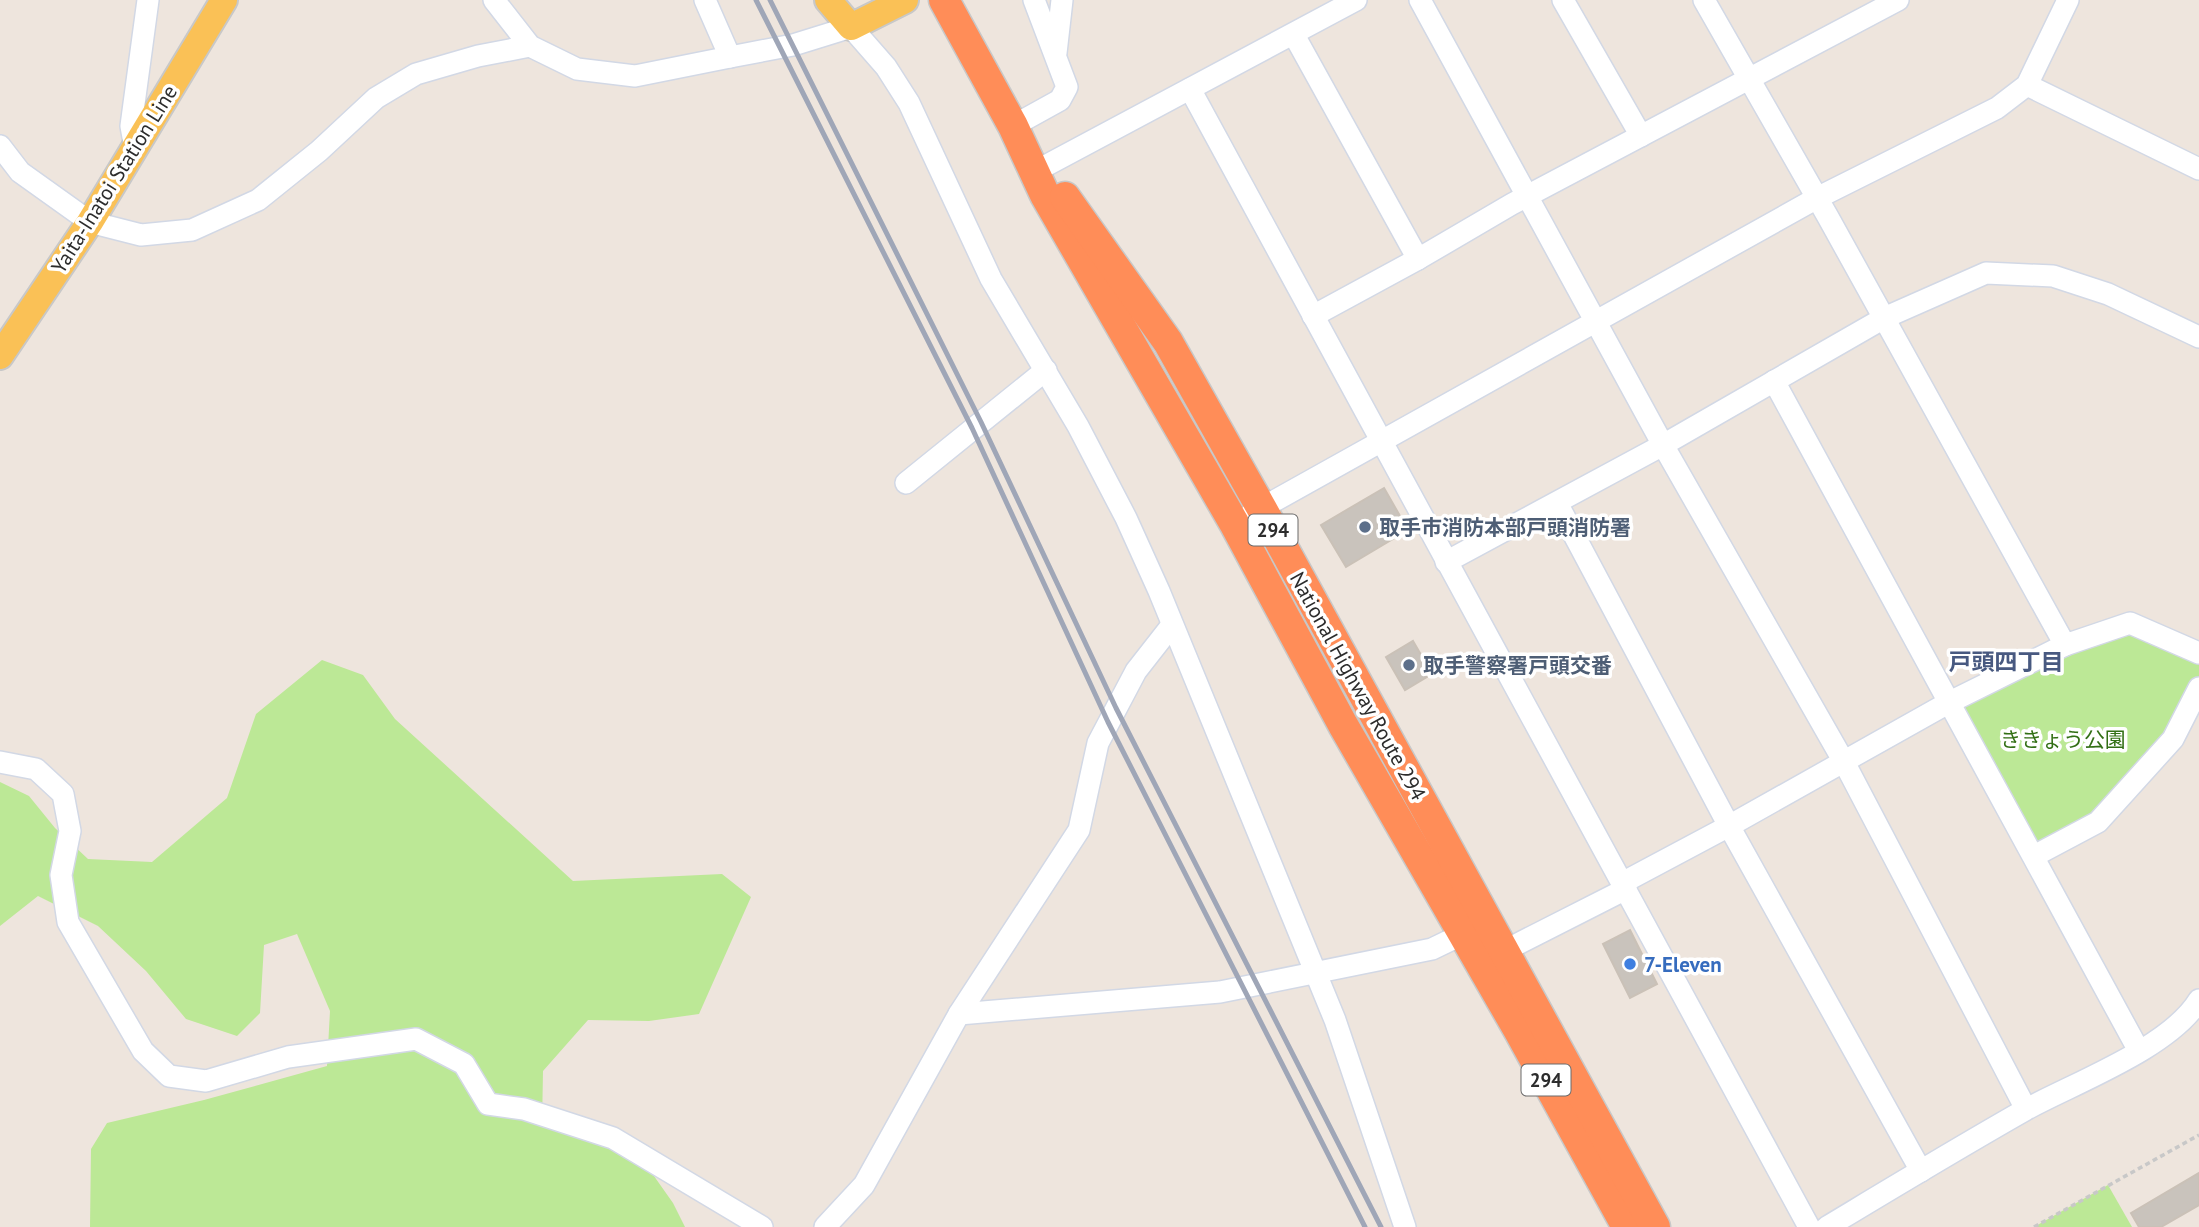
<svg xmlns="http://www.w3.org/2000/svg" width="2199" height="1227" viewBox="0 0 2199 1227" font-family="'PT Sans','Noto Sans JP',sans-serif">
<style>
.green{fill:#bce896}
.building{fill:#c9c3bc;stroke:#cac1b7;stroke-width:2}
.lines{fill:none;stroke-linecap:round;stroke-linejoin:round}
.minor-casing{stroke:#d2d8e5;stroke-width:24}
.major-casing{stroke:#c8c8c8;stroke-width:30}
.highway-casing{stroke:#c8c8c8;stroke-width:33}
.path{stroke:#c8c8c8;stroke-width:3.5;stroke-dasharray:5 3.5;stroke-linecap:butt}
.minor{stroke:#fff;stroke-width:21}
.major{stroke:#fac156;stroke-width:26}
.highway{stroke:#ff8d58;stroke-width:30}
.rail{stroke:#9fa6b7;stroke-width:5}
.service-dot{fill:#5c6f8a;stroke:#fff;stroke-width:2.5}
.shop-dot{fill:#3f7fe0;stroke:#fff;stroke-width:2.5}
.labels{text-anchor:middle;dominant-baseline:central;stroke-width:7;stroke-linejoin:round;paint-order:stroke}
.shield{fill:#fff;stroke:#6b6b6b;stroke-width:2}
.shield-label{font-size:19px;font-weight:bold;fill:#2c2c2c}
.street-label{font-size:21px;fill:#2c2c2c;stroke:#fff}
.service-label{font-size:21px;font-weight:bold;fill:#4e5e75;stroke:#fff;text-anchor:start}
.park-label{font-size:21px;fill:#326f15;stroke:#fff}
.shop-label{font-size:21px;font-weight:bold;fill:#366cbe;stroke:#fff;text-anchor:start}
.neighbourhood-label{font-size:23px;font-weight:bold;fill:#485980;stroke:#fff}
</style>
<rect width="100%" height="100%" fill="#eee5dd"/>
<g class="green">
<path d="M2130,623L2199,653V688L2098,822L2034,856L1948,703Z"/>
<path d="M322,660L363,675L395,719L573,881L722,874L751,897L699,1014L649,1021L588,1020L543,1071L542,1127L637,1152L673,1203L685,1227H90L91,1149L107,1123L204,1100L327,1066L330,1011L297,934L264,945L260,1013L237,1036L186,1019L146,971L98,926L38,896L0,926V782L29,796L55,828L88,859L152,862L227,798L256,714Z"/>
<path d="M2108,1185L2132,1227H2034Z"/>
</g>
<g class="building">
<path d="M1384,488L1408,530L1346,567L1321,525Z"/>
<path d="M1413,641L1432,674L1405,690L1386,657Z"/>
<path d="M1630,930L1657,984L1630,998L1603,944Z"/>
<path d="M2199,1173V1205L2161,1227H2139L2131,1213Z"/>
</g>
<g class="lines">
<defs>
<g id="minor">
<path d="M494,0L530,46L577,69L635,76L730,57L705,0"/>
<path d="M1420,0L1663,445L1844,762L2026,1109"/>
<path d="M1563,0L1641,136"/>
<path d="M1704,0L1828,217L2065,645"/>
<path d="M1294,35L1418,259"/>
<path d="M1056,53L1062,0"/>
<path d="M730,57L793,45L851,27L886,67L909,103L991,279L1078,426L1126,518L1159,591L1335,1020L1405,1227"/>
<path d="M2027,85L2199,169"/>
<path d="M1190,89L1809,1227"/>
<path d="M1013,126L1060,100L1067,87L1034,0"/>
<path d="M0,146L20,172L90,222L141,235L192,230L258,200L319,151L376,98L416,74L478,56L530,46"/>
<path d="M135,148L131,126L148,0"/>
<path d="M1034,172L1356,0"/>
<path d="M1313,316L1418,259L1512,204L1898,0"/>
<path d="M1774,381L2139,1051"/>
<path d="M906,483L1046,370"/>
<path d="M1557,503L1729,826L1921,1171"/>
<path d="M1251,514L1817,198L1997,108L2027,85L2068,0"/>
<path d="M1446,562L1663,445L1884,318L1986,273L2053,276L2108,294L2199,337"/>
<path d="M0,762L36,769L63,794L70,831L61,875L68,922L143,1051L169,1076L206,1081L288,1057L416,1039L464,1064L488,1104L524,1109L613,1138L762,1227"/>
<path d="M2034,856L2098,822L2173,739L2199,688"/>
<path d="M1622,883L1729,826L1948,703L2065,645L2130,623L2199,653"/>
<path d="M1504,951L1626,889"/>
<path d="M959,1014L1220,992L1432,949L1463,934"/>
<path d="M825,1227L864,1185L959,1014L1079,830L1098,743L1136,671L1172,625"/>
<path d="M1827,1227C1892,1188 1958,1148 2025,1110C2074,1083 2170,1048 2199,1000"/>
</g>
<g id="major">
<path d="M828,0L851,27L905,0"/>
<path d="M0,356L90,222L224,0"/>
</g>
<g id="highway">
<path d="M944,0L1013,126L1045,195L1234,523L1343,725L1519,1031L1627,1227"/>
<path d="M1065,197L1168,342L1262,509L1655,1227"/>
</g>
</defs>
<use href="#minor" class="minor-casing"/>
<use href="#major" class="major-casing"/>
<use href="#highway" class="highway-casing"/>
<path class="path" d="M2034,1227L2199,1135"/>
<use href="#minor" class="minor"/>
<use href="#major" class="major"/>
<use href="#highway" class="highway"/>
<g class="rail">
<path d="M756,0L972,428L1108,722L1365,1227"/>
<path d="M770,0L981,422L1116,708L1381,1227"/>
</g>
</g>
<g class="service-dot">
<circle cx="1365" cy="527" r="7"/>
<circle cx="1409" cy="665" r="7"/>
</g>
<circle class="shop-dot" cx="1630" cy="964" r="7"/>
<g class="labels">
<g class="shield">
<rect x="1248.5" y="514.5" width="49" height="31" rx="5"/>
<rect x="1521.5" y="1064.5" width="49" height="31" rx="5"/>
</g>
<g class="shield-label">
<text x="1273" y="530">294</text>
<text x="1546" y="1080">294</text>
</g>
<g class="street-label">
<text transform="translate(114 179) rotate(-58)">Yaita-Inatoi Station Line</text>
<text transform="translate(1358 686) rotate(61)">National Highway Route 294</text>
</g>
<g class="service-label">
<text x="1379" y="527">取手市消防本部戸頭消防署</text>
<text x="1423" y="665">取手警察署戸頭交番</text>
</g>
<g class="park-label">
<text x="2063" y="739">ききょう公園</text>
</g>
<g class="shop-label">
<text x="1644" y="964">7-Eleven</text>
</g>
<g class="neighbourhood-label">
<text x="2006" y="661">戸頭四丁目</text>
</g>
</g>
</svg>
